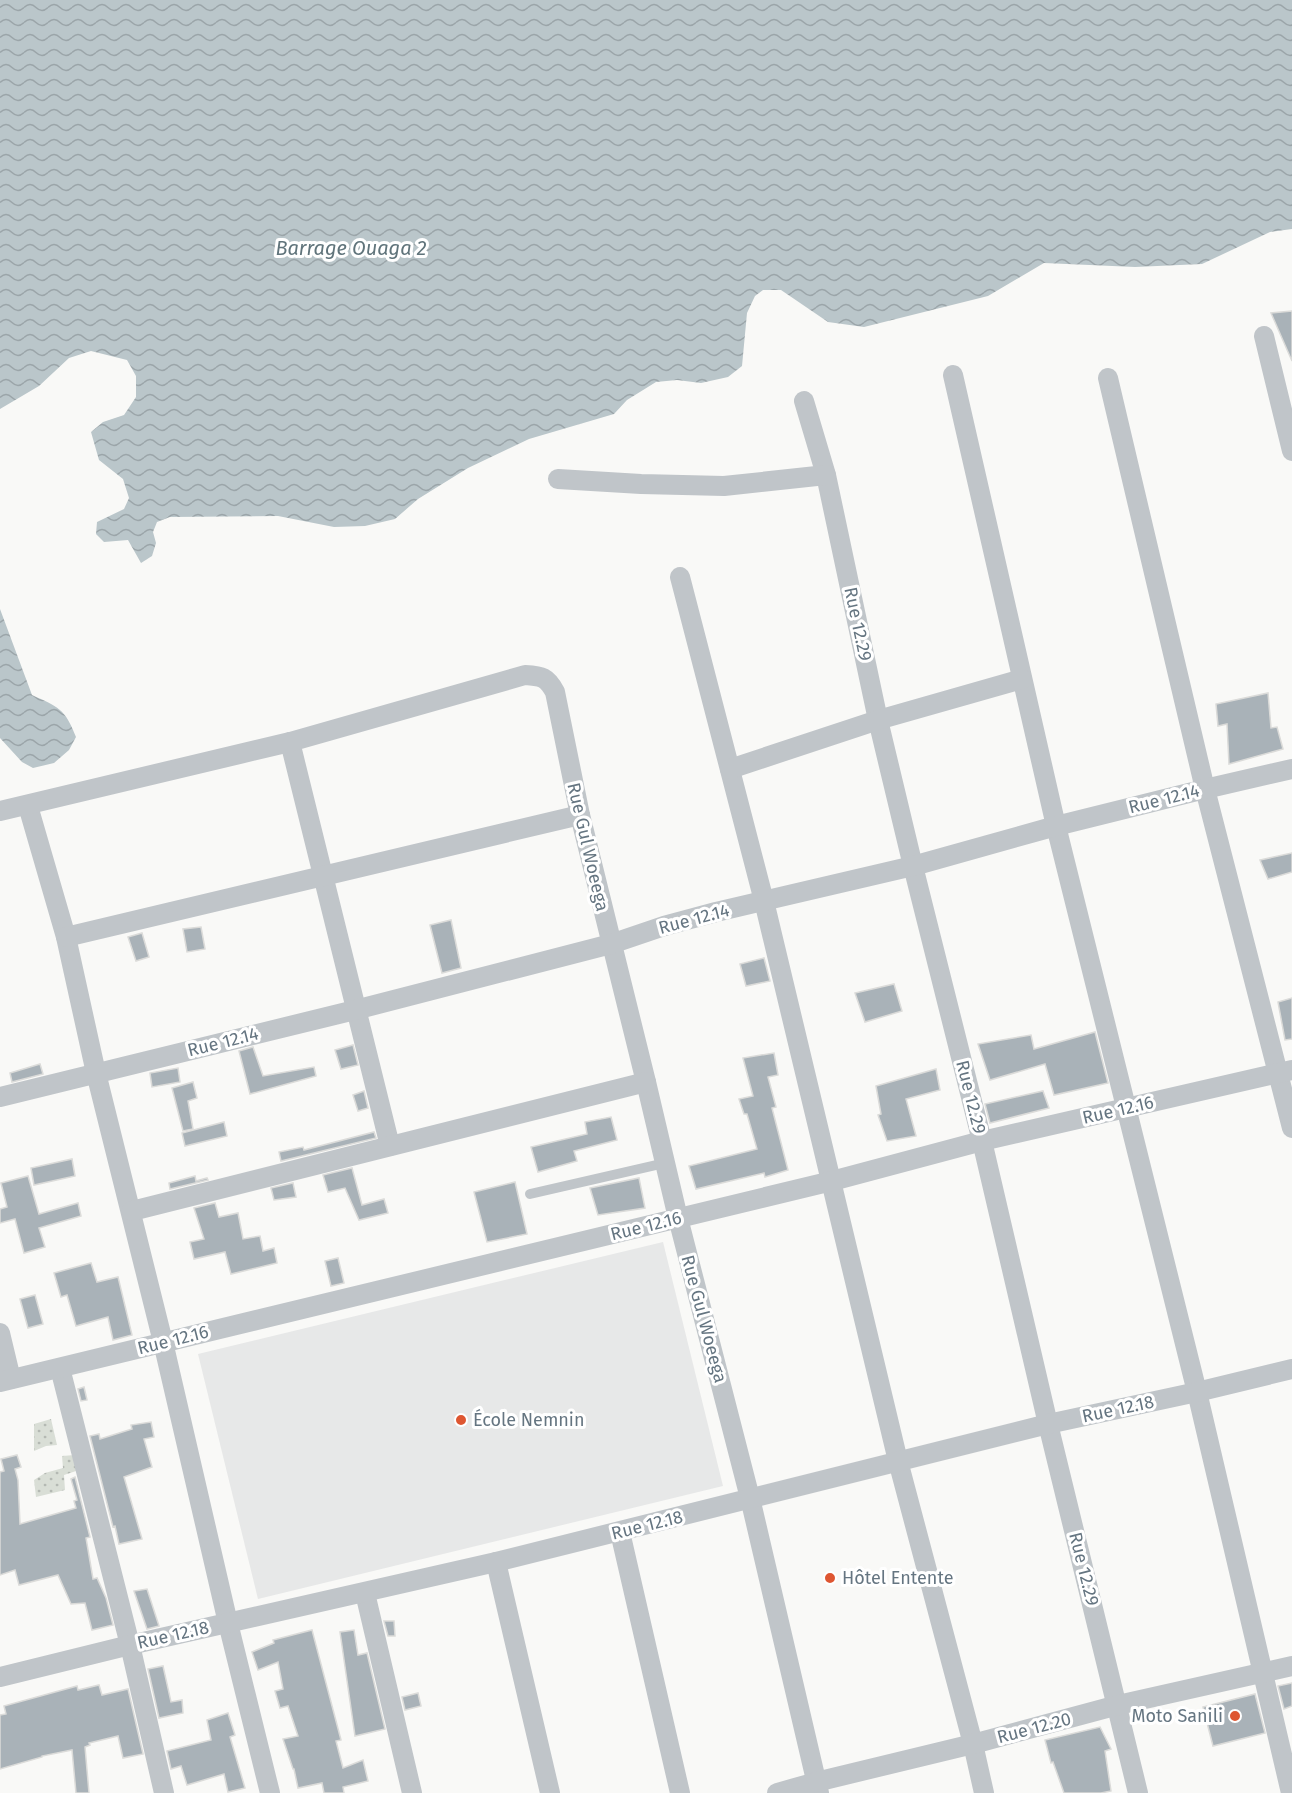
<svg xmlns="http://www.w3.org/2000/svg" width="1292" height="1793" viewBox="0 0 1292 1793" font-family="'Fira Sans',sans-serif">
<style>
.built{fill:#e7e8e8}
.green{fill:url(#green-dots)}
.water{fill:url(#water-waves)}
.building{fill:#a9b2b8;stroke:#dbdbd9;stroke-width:1.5}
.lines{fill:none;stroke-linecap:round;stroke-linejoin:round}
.service{stroke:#c0c5c9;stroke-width:10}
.minor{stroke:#c0c5c9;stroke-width:20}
.poi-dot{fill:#de5631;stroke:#fff;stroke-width:2}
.labels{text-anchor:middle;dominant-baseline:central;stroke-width:6;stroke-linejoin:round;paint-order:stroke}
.street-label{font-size:18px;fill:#657581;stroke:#fff}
.poi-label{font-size:18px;fill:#657581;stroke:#fff;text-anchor:start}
.water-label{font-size:20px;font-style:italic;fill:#60747b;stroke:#fff}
</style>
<defs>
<pattern id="green-dots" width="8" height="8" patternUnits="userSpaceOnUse" patternTransform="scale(1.5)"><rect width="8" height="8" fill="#d9ded6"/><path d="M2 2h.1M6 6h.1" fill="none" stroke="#b4b9b3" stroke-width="1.8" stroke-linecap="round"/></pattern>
<pattern id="water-waves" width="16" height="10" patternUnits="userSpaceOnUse" patternTransform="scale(1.5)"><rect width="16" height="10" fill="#bac6ca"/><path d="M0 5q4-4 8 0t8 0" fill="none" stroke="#9ba5a9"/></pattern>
</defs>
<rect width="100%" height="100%" fill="#f9f9f7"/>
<path class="built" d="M663,1242L723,1486L258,1599L198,1354Z"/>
<g class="green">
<path d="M51,1419L57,1445L46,1446L34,1451V1424Z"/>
<path d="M75,1455L76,1471L64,1475L65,1490L36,1497L34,1480L45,1473L63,1468L62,1456Z"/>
</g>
<g class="water">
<path d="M0,0H1292V229L1270,232L1202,264L1135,267L1044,263L988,296L864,327L828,322L781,290H763L755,296L747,313L742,366L728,377L701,383L677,380L656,382L627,400L614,414L529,439L468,468L418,499L395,519L365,526L334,527L278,516L170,517L157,522L153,532L156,543L152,556L141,563L128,540L104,542L96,534L97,522L124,509L129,498L123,479L99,460L91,432L103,422L124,415L136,397V376L127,360L91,351L69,358L39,386L0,409Z"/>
<path d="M0,609L32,695C58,707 65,708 76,737L69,750L54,763L33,768L22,762L0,738Z"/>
</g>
<g class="building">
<path d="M1292,311V361L1271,313Z"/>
<path d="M1268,693L1271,728L1277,727L1283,749L1229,764L1227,724L1218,726L1216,704Z"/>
<path d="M1292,853V872L1268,879L1260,860Z"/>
<path d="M451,920L461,968L442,973L430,925Z"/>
<path d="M201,927L205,949L187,952L183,929Z"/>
<path d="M142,933L149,957L136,961L128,937Z"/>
<path d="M764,958L770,981L746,986L740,964Z"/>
<path d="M894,984L902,1011L865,1022L855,993Z"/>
<path d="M1292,998V1039L1285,1040L1278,1002Z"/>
<path d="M1095,1032L1108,1083L1054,1095L1045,1064L990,1080L978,1044L1031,1035L1034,1049Z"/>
<path d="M353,1045L358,1065L341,1069L335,1050Z"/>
<path d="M253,1047L263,1076L314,1067L316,1076L250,1094L239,1051Z"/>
<path d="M774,1053L778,1075L768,1077L776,1107L772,1108L788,1170L765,1177L764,1173L696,1189L689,1166L757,1149L747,1114H744L739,1099L753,1096L743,1058Z"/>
<path d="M40,1064L43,1074L12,1082L10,1073Z"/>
<path d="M178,1068L180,1082L152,1087L150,1073Z"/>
<path d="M936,1069L940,1090L906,1099L916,1136L887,1141L878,1115L881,1114L876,1086Z"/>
<path d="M193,1082L197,1098L188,1101L193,1129L183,1131L172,1088Z"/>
<path d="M364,1091L368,1108L358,1111L353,1095Z"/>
<path d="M1043,1091L1049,1108L990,1123L985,1104Z"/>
<path d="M611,1117L617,1140L574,1151L577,1161L538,1172L531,1147L587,1134L585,1122Z"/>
<path d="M224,1122L227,1136L185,1146L182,1133Z"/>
<path d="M374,1132L376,1138L281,1161L279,1152L303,1147L304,1150Z"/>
<path d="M72,1159L75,1176L34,1185L31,1168Z"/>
<path d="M352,1168L362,1205L384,1199L388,1213L359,1220L345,1188L328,1192L323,1175Z"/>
<path d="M28,1176L39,1214L78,1203L81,1216L39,1228L45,1247L24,1253L15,1219L0,1223V1209L7,1207L1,1183Z"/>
<path d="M195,1176L196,1181L207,1178L208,1180L170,1189L169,1183Z"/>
<path d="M639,1178L645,1208L598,1215L590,1188Z"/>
<path d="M515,1182L527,1234L487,1242L474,1192Z"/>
<path d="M293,1183L296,1197L274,1200L271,1188Z"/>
<path d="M215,1203L219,1217L238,1213L243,1239L260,1236L263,1251L274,1248L277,1263L231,1274L225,1252L194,1259L190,1242L204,1239L194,1208Z"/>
<path d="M338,1258L344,1283L331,1286L325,1261Z"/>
<path d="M91,1263L97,1282L118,1277L132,1335L113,1340L108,1317L76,1326L67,1295L61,1297L54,1273Z"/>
<path d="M35,1295L43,1324L28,1328L20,1299Z"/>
<path d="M84,1387L87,1400L81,1401L78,1389Z"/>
<path d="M151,1422L154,1437L144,1439L152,1467L124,1477L142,1539L119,1544L115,1526L113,1527L90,1436L99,1434L100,1439L132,1429L131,1425Z"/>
<path d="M17,1455L21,1467L15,1469L18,1480L20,1524L76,1508L74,1501L77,1500L71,1479L75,1477L90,1537L86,1538L93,1579L97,1578L106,1598L113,1625L92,1630L85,1603L71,1604L58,1575L19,1585L15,1570L0,1575V1472L4,1471L1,1459Z"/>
<path d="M147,1589L159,1626L147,1629L134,1591Z"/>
<path d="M384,1621H394L395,1636H388Z"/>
<path d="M312,1630L341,1740L336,1741L343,1768L363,1760L368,1781L343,1787L344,1793H324L322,1783L298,1788L294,1769H293L283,1739L298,1736L288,1706L280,1708L275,1691L283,1689L278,1662L258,1670L252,1652L274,1643L273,1640Z"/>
<path d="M354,1630L358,1655L367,1653L385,1729L355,1736L340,1632Z"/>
<path d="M163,1666L171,1702L182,1700L183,1713L159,1718L148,1669Z"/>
<path d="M1292,1683V1706L1284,1709L1278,1686Z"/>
<path d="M99,1685L102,1695L128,1689L143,1754L123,1758L118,1736L89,1743L90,1745L85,1747L89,1793H76L72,1750L42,1756V1757L0,1769V1715L6,1714L4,1706L77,1686L78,1690Z"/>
<path d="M418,1693L421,1706L405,1710L402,1697Z"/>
<path d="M1255,1694L1265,1733L1213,1746L1203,1707Z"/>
<path d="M228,1713L235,1735L230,1737L245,1788L228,1792L224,1774L187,1785L181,1766L171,1769L167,1751L211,1740L207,1720Z"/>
<path d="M1100,1727L1111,1749L1105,1751L1111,1791L1101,1793H1064L1053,1762L1051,1763L1045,1740Z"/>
</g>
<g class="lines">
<path class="service" d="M530,1194L665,1163"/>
<g class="minor">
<path d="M1264,336L1292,451"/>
<path d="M953,375L1056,826L1197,1392L1291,1793"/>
<path d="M1108,378L1205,789L1292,1128"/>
<path d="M804,401L826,475L878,720L913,866L982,1141L1048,1424L1138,1793"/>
<path d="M558,479L641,484L724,486L826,475"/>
<path d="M680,577L764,901L898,1461L973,1744L984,1793"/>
<path d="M290,742L390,1146"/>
<path d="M730,769L878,720L1022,679"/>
<path d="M28,806L66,937L96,1073L163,1342L228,1623L270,1793"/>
<path d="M0,811L290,742L525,675C542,676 547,677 555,692L580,815L646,1082L678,1218L750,1498L819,1793"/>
<path d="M66,937L580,815"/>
<path d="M0,1097L355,1010L611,944L664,926L716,912L913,866L1056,826L1205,789L1292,769"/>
<path d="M132,1211L646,1082"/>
<path d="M0,1333L11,1379"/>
<path d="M60,1368L130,1645L164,1793"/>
<path d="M0,1382L832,1181L982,1141L1292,1070"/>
<path d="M620,1532L680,1793"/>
<path d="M496,1562L550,1793"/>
<path d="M365,1593L412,1793"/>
<path d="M0,1677L130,1645L496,1562L1048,1424L1197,1392L1292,1369"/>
<path d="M777,1793L816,1782L973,1744L1118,1705L1292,1666"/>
</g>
</g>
<g class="poi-dot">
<circle cx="461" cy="1420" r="6"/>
<circle cx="830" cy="1578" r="6"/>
<circle cx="1235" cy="1716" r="6"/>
</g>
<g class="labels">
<g class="street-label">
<text transform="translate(858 624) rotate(78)">Rue 12.29</text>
<text transform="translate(1164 799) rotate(-14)">Rue 12.14</text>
<text transform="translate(588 847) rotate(77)">Rue Gul Woeega</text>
<text transform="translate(694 919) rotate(-15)">Rue 12.14</text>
<text transform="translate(223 1042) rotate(-14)">Rue 12.14</text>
<text transform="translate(971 1097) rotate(76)">Rue 12.29</text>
<text transform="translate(1118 1110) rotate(-13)">Rue 12.16</text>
<text transform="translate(646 1226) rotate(-14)">Rue 12.16</text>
<text transform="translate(704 1319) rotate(75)">Rue Gul Woeega</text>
<text transform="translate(173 1340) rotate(-14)">Rue 12.16</text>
<text transform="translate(1118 1409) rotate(-12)">Rue 12.18</text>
<text transform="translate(647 1525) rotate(-14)">Rue 12.18</text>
<text transform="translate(1084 1569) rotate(76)">Rue 12.29</text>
<text transform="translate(173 1635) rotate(-13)">Rue 12.18</text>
<text transform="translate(1034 1728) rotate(-15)">Rue 12.20</text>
</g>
<g class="poi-label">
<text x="473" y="1420">École Nemnin</text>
<text x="842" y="1578">Hôtel Entente</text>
<text x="1223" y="1716" text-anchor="end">Moto Sanili</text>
</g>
<g class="water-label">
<text x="351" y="248">Barrage Ouaga 2</text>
</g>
</g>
</svg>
